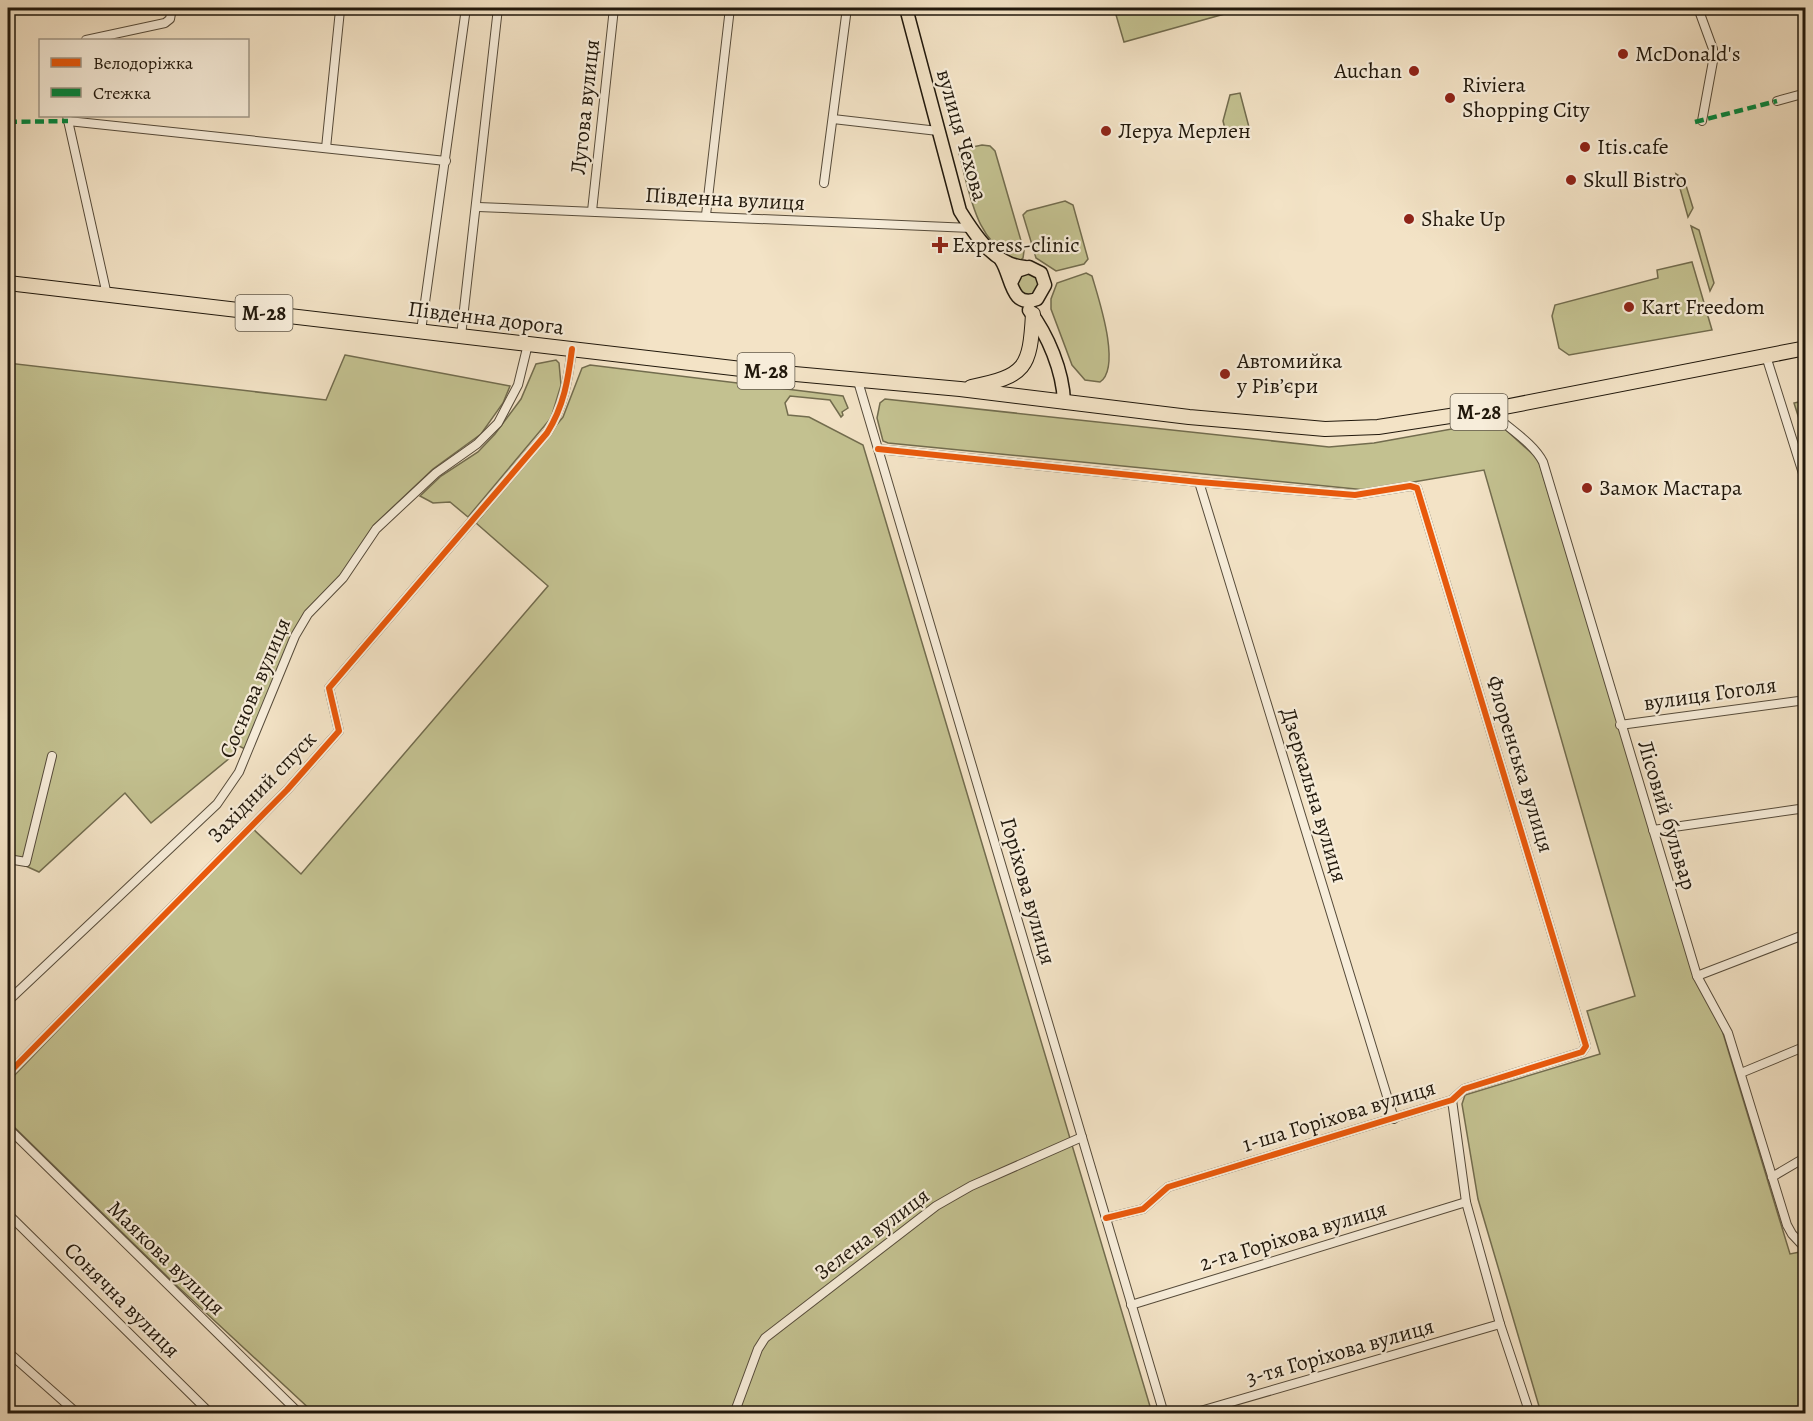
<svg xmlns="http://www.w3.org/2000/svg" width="1813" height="1421" viewBox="0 0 1813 1421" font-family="Alegreya,serif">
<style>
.green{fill:#c3c190;stroke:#726c4e;stroke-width:1.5}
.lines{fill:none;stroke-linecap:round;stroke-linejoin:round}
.street-casing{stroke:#564b3a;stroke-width:10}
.primary-casing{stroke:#21180c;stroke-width:15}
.highway-casing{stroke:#21180c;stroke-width:16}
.street{stroke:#f7edda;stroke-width:8}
.primary{stroke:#f3e3c6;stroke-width:12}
.highway{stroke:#f3e3c6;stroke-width:14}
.quiet{stroke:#00873e;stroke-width:4.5;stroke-dasharray:9 4.5;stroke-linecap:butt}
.cycleway-casing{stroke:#f7edda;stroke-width:10}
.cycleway{stroke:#e8590c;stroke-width:6}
.poi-dot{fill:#8f2418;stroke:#f7edda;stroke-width:2}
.labels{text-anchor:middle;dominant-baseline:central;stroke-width:4.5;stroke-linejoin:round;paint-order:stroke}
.shield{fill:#f7edda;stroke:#61584a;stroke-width:1.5}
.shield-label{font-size:21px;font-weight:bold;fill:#21180c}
.poi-label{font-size:22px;fill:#21180c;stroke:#f7edda;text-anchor:start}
.street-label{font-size:22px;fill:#21180c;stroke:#f7edda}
</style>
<rect width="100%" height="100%" fill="#f3e3c6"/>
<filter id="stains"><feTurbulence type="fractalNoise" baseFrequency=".00333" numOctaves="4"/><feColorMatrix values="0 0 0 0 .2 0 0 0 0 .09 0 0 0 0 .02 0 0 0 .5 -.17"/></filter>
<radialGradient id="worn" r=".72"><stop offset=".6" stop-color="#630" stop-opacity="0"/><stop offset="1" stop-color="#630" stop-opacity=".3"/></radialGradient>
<g class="green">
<path d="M1114,8H1246L1124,42Z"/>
<path d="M1240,93L1250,131L1227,137L1223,121L1230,95Z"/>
<path d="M982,145L990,146L995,151L1024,251L1023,258L1019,261C974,243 970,192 958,150Z"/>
<path d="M1676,174L1684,179L1693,208L1688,217Z"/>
<path d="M1065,201L1073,205L1088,259L1084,264L1056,271L1036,258L1023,215L1027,211Z"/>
<path d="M1691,226L1699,230L1714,283L1710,291Z"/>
<path d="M1692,262L1712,330L1569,355L1559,348L1552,316L1555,305L1658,278L1657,270Z"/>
<path d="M1025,270L1042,278L1037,296L1019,295L1015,279Z"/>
<path d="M1086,273L1092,276C1098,297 1122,367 1100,382L1085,380L1072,365L1051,309V299L1057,283Z"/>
<path d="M345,355L510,386L503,403L481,434L433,469L374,525L346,572L308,611L247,750L237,745L231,757L151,823L125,793L39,872L8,858V363L326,400Z"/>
<path d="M556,360L559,363L561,385L551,418L468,517L450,502L433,503L420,496L441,476L478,452L495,434L521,399L536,364Z"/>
<path d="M590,365L843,396L848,408L842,412L843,415L841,417L830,400L790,396L785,403L788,415L809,417L863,445L1152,1413H314L176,1285L8,1121V1082L252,828L301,874L548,586L476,523L563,417L582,368Z"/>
<path d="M885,399L1329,447L1374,443L1496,421L1538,459L1695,976L1722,1030L1790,1254L1805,1251V1413H1541L1478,1199L1462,1104L1465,1095L1600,1054L1587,1011L1635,996L1484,470L1366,490L888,443L883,441L877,418L880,403Z"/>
<path d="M1803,401L1805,424L1801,425L1794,403Z"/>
</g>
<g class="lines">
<defs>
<g id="street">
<path d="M1698,8L1713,49V61L1702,121"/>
<path d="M86,40L165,23L170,19L172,8"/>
<path d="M1777,101L1806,93"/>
<path d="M67,116L107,295"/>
<path d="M833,119L938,131"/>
<path d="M68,121L446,161"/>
<path d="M326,148L340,10"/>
<path d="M824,183L847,8"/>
<path d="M478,207L971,228"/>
<path d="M592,211L614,8"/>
<path d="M706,215L730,8"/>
<path d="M421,331L466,8"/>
<path d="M461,336L498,8"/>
<path d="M1766,356L1806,483"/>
<path d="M857,378L1164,1414"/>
<path d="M1489,410C1506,427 1533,442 1543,462L1697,976L1728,1033L1787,1225L1792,1234L1806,1249"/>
<path d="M878,449L1199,482L1355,495L1410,486L1417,488L1586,1046L1582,1052L1464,1089L1452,1100L1168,1187L1143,1209L1106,1218"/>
<path d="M1199,482L1394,1119"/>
<path d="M1620,725L1806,700"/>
<path d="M1653,830L1806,808"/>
<path d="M8,859L26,862L52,756"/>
<path d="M1697,976L1806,934"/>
<path d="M8,1001L217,804L239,772L295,636L308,614L343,578L376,529L436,473L477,444L498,423L518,385L528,344"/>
<path d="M1741,1073L1806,1046"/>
<path d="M8,1074L287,790L339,731L329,688L547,433C564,406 568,380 572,349"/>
<path d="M1452,1100L1466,1202L1500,1324L1530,1414"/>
<path d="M8,1128L300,1414"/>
<path d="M1772,1177L1806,1157"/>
<path d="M8,1214L211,1414"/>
<path d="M1131,1305L1466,1202"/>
<path d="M8,1352L78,1414"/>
<path d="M734,1414L758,1349L765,1338L936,1206L971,1186L1082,1137"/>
<path d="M1190,1414L1500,1324"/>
</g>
<g id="primary">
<path d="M906,8L960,211C975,235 994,265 1025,267"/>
<path d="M1001,260C1012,276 1010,309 1037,299L1045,285L1041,273L1029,267L1017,271L1011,283"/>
<path d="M1029,310C1048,335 1063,371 1064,402"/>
</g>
<g id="highway">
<path d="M8,283L750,370L960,389L1189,417L1325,429L1378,427L1489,410L1806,348"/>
<path d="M971,387C1026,376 1030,368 1033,314"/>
</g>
</defs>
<use href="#street" class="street-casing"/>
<use href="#primary" class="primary-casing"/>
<use href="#highway" class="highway-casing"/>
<use href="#street" class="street"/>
<use href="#primary" class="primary"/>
<use href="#highway" class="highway"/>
<g class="quiet">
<path d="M8,122L68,121"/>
<path d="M1695,122L1777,101"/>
</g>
<defs>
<g id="cycleway">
<path d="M878,449L1199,482L1355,495L1410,486L1417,488L1586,1046L1582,1052L1464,1089L1452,1100L1168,1187L1143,1209L1106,1218"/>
<path d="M8,1074L287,790L339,731L329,688L547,433C564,406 568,380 572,349"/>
</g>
</defs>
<use href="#cycleway" class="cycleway-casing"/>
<use href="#cycleway" class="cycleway"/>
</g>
<g class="poi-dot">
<circle cx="1623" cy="54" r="6"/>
<circle cx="1414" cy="71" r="6"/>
<circle cx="1450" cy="98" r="6"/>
<circle cx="1106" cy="131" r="6"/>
<circle cx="1585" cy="147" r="6"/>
<circle cx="1571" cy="180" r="6"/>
<circle cx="1409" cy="219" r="6"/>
<path d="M937 236h6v6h6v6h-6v6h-6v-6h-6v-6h6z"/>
<circle cx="1629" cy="307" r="6"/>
<circle cx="1225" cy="374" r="6"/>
<circle cx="1587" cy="488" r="6"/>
</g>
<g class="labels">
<g class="shield">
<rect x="235.5" y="295" width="57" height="36" rx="4.5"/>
<rect x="737.5" y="353" width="57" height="36" rx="4.5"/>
<rect x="1450.5" y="394" width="57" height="36" rx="4.5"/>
</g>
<g class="shield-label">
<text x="264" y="313">М-28</text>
<text x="766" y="371">М-28</text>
<text x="1479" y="412">М-28</text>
</g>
<g class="poi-label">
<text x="1635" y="54">McDonald's</text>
<text x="1402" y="71" text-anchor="end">Auchan</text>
<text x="1462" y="85">Riviera<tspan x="1462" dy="25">Shopping City</tspan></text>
<text x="1118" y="131">Леруа Мерлен</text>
<text x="1597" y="147">Itis.cafe</text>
<text x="1583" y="180">Skull Bistro</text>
<text x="1421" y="219">Shake Up</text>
<text x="952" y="245">Express-clinic</text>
<text x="1641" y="307">Kart Freedom</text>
<text x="1237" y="361">Автомийка<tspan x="1237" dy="25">у Рівʼєри</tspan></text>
<text x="1599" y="488">Замок Мастара</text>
</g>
<g class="street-label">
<text transform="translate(585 107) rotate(-84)">Лугова вулиця</text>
<text transform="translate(962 135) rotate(74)">вулиця Чехова</text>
<text transform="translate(725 199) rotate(3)">Південна вулиця</text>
<text transform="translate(486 318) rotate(7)">Південна дорога</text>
<text transform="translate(255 688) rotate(-67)">Соснова вулиця</text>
<text transform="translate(1710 694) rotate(-8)">вулиця Гоголя</text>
<text transform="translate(1520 764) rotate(73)">Флоренська вулиця</text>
<text transform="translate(262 787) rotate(-46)">Західний спуск</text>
<text transform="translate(1314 795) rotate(73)">Дзеркальна вулиця</text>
<text transform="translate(1667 815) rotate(73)">Лісовий бульвар</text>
<text transform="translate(1028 891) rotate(74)">Горіхова вулиця</text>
<text transform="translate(1339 1116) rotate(-17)">1-ша Горіхова вулиця</text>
<text transform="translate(872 1234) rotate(-37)">Зелена вулиця</text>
<text transform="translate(1293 1236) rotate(-17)">2-га Горіхова вулиця</text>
<text transform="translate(166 1258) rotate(44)">Маякова вулиця</text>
<text transform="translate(122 1300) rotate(45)">Сонячна вулиця</text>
<text transform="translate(1340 1352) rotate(-16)">3-тя Горіхова вулиця</text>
</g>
</g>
<rect width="1813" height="1421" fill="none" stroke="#f3e3c6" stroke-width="30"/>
<rect x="9" y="9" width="1795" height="1403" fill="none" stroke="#21180c" stroke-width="3"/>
<rect x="15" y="15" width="1783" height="1391" fill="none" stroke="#21180c" stroke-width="1.5"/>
<rect x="39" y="39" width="210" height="78" fill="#f7edda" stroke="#a19888" stroke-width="1.5"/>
<rect x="51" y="58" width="30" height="9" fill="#e8590c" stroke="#a19888" stroke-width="1.5"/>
<text x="93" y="69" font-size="18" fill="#21180c">Велодоріжка</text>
<rect x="51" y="88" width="30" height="9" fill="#00873e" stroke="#a19888" stroke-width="1.5"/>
<text x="93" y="99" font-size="18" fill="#21180c">Стежка</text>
<rect width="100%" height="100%" filter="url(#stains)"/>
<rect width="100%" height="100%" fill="url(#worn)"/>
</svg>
